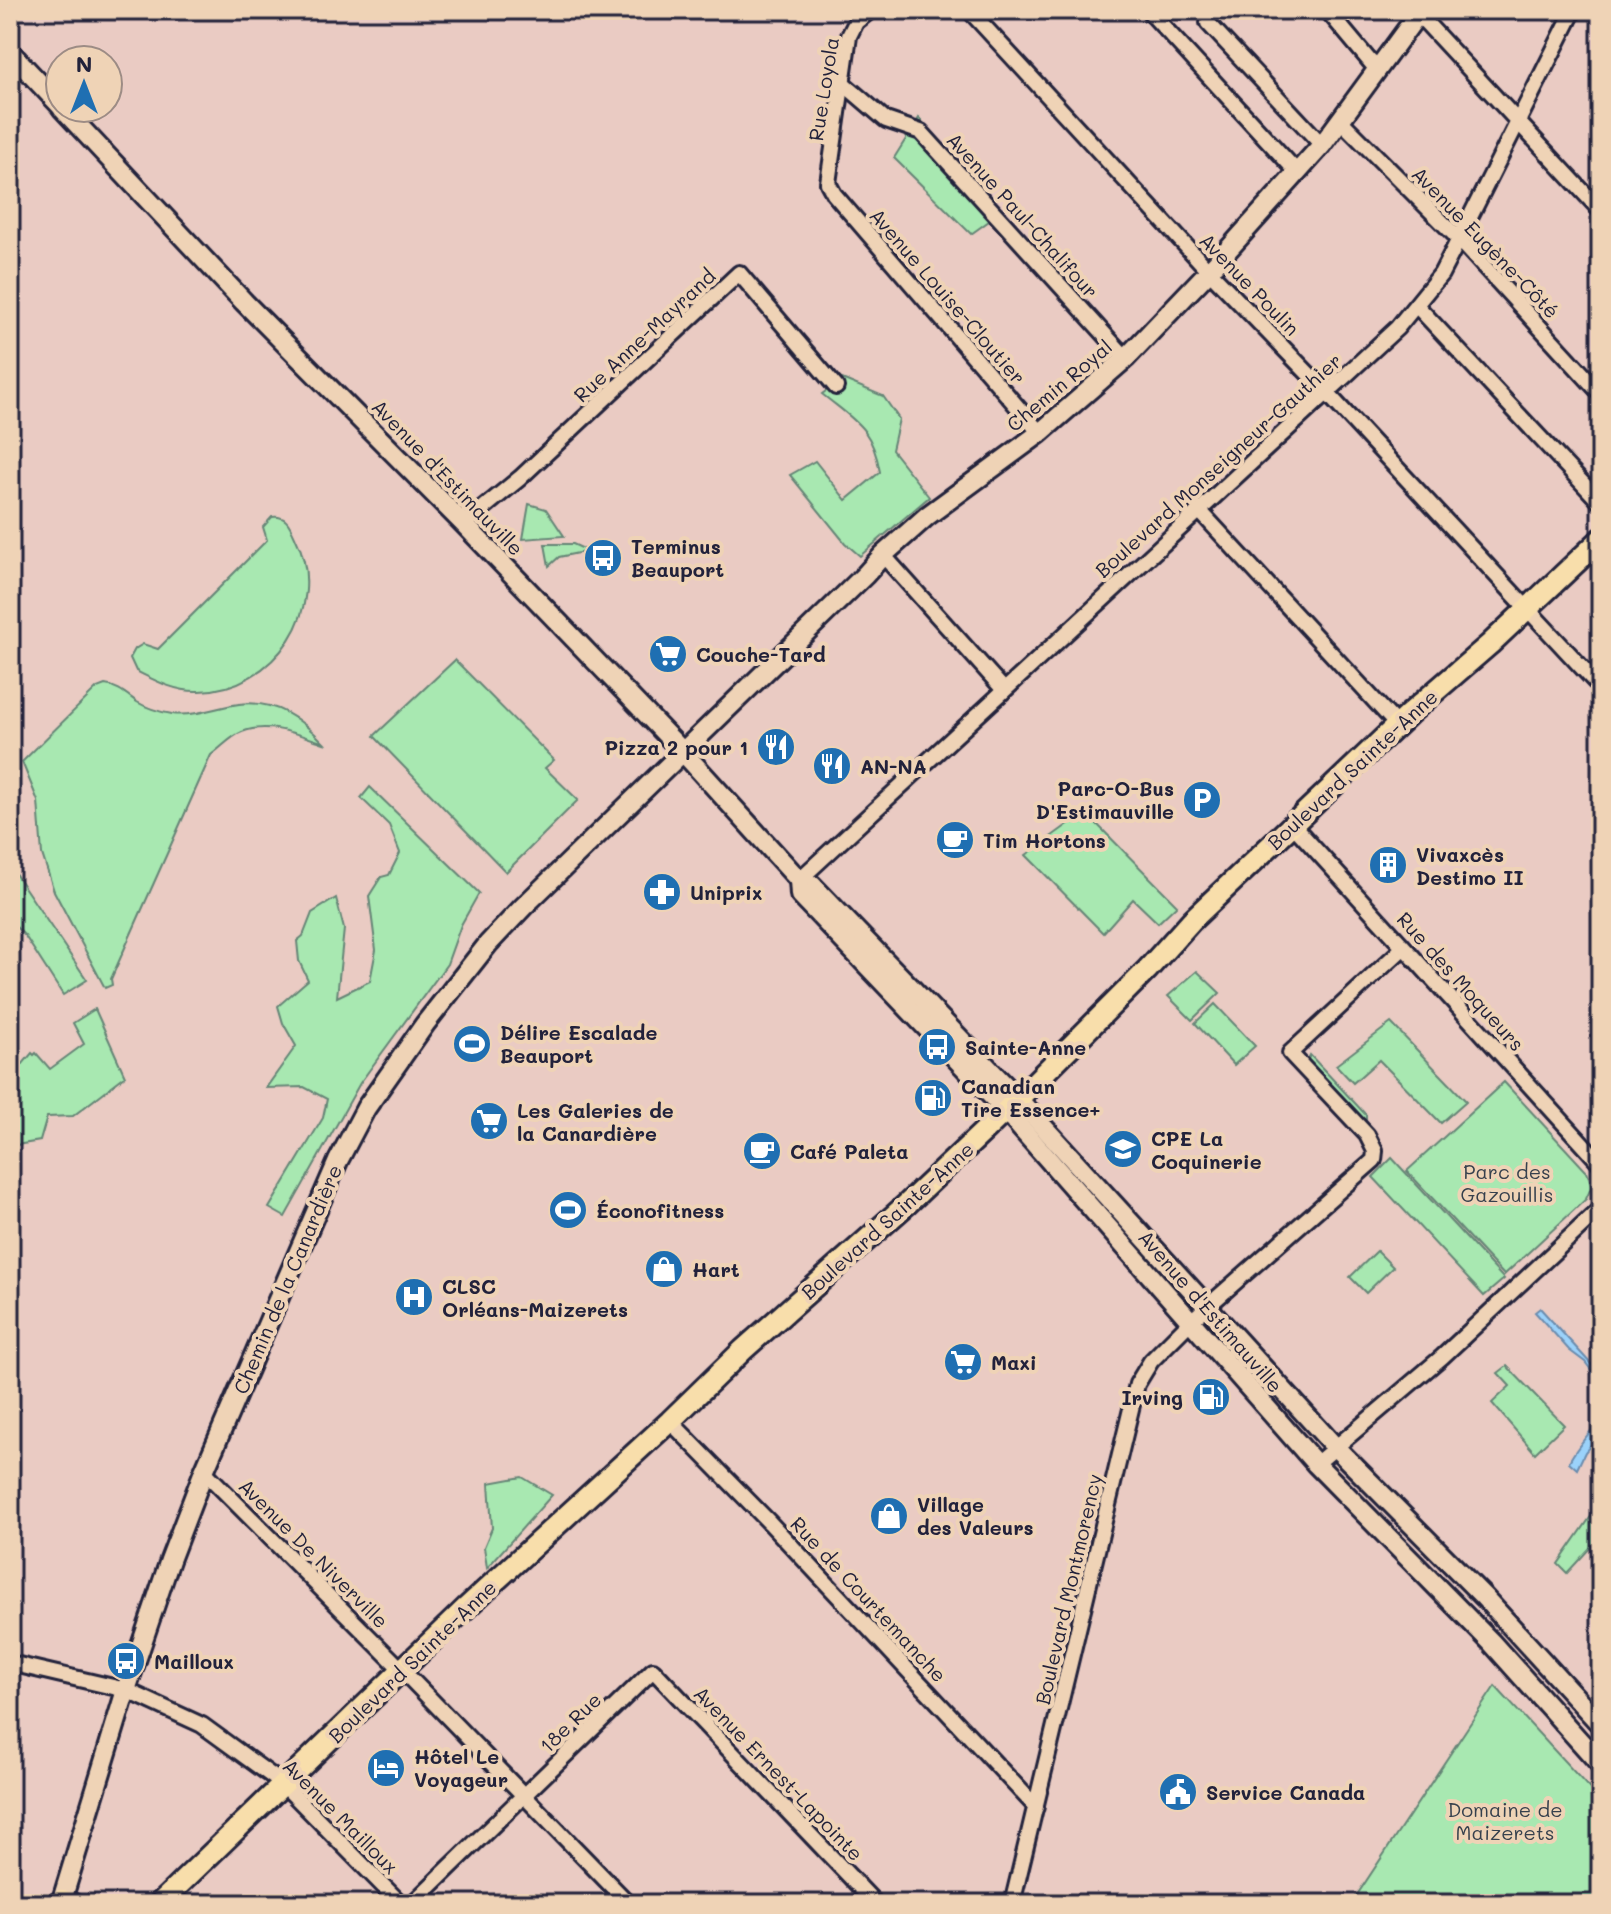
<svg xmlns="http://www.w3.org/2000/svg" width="1611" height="1914" viewBox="0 0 1611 1914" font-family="Mali,sans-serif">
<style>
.green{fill:#a8e8b1;stroke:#658576;stroke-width:2}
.water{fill:#9bd2fa;stroke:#6b8cae;stroke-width:2}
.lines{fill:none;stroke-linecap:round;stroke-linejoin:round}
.street-casing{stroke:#22223b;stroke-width:20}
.secondary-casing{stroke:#22223b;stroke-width:24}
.primary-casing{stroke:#22223b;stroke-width:26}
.street{stroke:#efd3b6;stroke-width:14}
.secondary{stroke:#efd3b6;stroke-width:18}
.primary{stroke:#f8deab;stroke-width:20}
.labels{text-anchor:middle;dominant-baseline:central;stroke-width:8;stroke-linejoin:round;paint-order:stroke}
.street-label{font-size:20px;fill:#22223b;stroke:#efd3b6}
.poi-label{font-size:20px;font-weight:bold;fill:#22223b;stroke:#efd3b6;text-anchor:start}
.park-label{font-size:20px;fill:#36404d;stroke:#efd3b6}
</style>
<rect width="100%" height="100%" fill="#eacbc3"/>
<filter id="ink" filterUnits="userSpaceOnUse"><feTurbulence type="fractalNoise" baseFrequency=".0125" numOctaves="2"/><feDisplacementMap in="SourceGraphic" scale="16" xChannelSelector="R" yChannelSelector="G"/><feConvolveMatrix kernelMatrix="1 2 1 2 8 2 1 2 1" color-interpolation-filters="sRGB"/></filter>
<g filter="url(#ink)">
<g class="green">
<path d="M919,118L1000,213L971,234L894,158Z"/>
<path d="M842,379L883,396L899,419L892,450L929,497L860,556L845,543L790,475L815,461L846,500L880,472C872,427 855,421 822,394Z"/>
<path d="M529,504L546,509L564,536L523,539Z"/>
<path d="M272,517C287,515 290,526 296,539C330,607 275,690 199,691C176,692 156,681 136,671L130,658L135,649L143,644L158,649L267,540L263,527Z"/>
<path d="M545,544H573L588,551L559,557L549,566Z"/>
<path d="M455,660L554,760L545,768L578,800L506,872L374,736Z"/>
<path d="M105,685C118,686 127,695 137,702C147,708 160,712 172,714C195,717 216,707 239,704C274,699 302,719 324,743C299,735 269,721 242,732C231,736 221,748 211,755L111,979L112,985L105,988L54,891L42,854L38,801L22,762L97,688Z"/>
<path d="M370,787L479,893L461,925L447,964L360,1083L285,1217L269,1208L323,1118L327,1099L304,1087L266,1088L296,1046L283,1023L278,1006L308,980L299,961L297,941L303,936L312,913L336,898L344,929L337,997L370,981L376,950L369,896L381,877L389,875L400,853L389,825L361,798Z"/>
<path d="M1085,812L1177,905L1158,923L1133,899L1103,933L1026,855Z"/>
<path d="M10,866L87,980L63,995L25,936L10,921Z"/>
<path d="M1197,971L1220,993L1192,1020L1168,996Z"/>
<path d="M1215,1004L1255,1046L1234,1065L1195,1023Z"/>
<path d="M95,1009L125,1076L73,1116L47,1117L40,1141L10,1146V1079L32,1053L34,1055L36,1053L50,1069L84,1044L73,1023Z"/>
<path d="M1391,1023L1466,1101L1441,1123L1379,1060L1353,1083L1336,1065Z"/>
<path d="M1310,1055L1366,1115V1122L1307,1061Z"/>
<path d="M1504,1082L1587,1172L1592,1186L1586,1199L1504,1275L1407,1171Z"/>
<path d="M1392,1158L1504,1279L1484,1296L1373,1177Z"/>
<path d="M1377,1251L1393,1267L1366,1293L1350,1277Z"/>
<path d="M1507,1366L1564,1425L1535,1453L1492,1403L1510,1386L1498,1373Z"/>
<path d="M522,1477L552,1495L487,1568L484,1547L492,1528L489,1483Z"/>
<path d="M1601,1502V1536L1567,1573L1558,1564Z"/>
<path d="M1495,1686L1601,1801V1904H1351Z"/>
</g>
<g class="water">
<path d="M1540,1308L1601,1375V1383L1585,1362L1569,1350L1535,1312Z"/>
<path d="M1601,1418V1433L1585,1452L1577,1469L1569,1462C1574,1450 1592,1430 1601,1418Z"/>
</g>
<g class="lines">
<defs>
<g id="street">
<path d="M871,10L856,22L849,36L828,183L834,194L1040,433"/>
<path d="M969,10L1209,271L1327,393L1601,688"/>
<path d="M1148,10L1297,172"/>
<path d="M1327,10L1378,71"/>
<path d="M1418,14L1601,211"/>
<path d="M1208,23L1322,145"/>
<path d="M844,84L886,120L921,132L1126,358"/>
<path d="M1340,120L1459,239L1601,394"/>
<path d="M1417,306L1601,503"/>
<path d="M1198,509L1397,725"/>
<path d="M464,524L520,478L739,273L836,387"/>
<path d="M883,555L1004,690"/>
<path d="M1293,825L1601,1164"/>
<path d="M799,880L1397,328L1441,274L1459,239L1574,10"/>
<path d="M670,1421L770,1523L1036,1807"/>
<path d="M1316,1464L1442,1357L1601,1208"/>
<path d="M204,1471L403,1671L629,1904"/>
<path d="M10,1663L126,1690L202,1725L283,1784L401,1904"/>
<path d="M412,1904L653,1670L876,1904"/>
<path d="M1012,1904L1137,1384L1151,1361L1191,1321L1374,1160L1375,1151L1367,1135L1290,1053L1403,948"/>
</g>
<g id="secondary">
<path d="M10,52L60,105"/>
<path d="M62,108L244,302L464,524L682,751L799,880L812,885L1018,1099L1336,1448L1484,1597L1601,1725"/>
<path d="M799,880L800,895L1005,1110L1316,1464L1491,1642L1601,1765"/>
<path d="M62,1900L126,1690L170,1560L204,1471L338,1161L366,1108L425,1024L488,944L523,907L865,575L883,555L927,516L1040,433L1126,358L1209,271L1322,145L1421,10"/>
</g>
<g id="primary">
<path d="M61,1904L62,1900L72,1904"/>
<path d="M159,1904L467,1607L670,1421L743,1350L907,1204L1018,1099L1147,970L1192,920L1409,714L1490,644L1601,539"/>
</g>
</defs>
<use href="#street" class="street-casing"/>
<use href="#secondary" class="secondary-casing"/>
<use href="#primary" class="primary-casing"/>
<use href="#street" class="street"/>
<use href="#secondary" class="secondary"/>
<use href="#primary" class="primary"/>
</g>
</g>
<defs>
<symbol id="bus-disc" viewBox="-11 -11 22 22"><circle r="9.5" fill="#1f6fb2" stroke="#efd3b6"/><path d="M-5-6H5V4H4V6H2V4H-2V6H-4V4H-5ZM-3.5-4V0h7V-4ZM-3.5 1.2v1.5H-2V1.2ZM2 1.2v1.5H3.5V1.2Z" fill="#fff"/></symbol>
<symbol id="supermarket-disc" viewBox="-11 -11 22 22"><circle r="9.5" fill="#1f6fb2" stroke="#efd3b6"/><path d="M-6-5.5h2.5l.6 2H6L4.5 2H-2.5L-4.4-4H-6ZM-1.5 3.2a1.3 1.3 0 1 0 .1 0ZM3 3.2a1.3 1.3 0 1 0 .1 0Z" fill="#fff"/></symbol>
<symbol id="restaurant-disc" viewBox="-11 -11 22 22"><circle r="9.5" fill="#1f6fb2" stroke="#efd3b6"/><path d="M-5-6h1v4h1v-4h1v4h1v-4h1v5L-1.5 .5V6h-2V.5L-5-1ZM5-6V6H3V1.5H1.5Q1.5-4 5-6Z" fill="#fff"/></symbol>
<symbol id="parking-disc" viewBox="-11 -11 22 22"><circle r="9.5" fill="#1f6fb2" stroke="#efd3b6"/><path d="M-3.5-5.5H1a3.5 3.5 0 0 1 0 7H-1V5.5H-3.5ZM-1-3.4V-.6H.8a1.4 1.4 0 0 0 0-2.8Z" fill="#fff"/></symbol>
<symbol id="cafe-disc" viewBox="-11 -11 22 22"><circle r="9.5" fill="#1f6fb2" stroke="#efd3b6"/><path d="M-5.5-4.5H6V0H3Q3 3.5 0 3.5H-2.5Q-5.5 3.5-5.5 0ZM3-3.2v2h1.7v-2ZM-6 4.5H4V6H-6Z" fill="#fff"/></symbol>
<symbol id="building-disc" viewBox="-11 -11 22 22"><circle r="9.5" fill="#1f6fb2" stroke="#efd3b6"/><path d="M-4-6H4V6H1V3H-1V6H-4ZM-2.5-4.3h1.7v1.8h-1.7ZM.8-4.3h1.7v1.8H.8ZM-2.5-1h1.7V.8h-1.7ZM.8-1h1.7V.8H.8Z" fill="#fff"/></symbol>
<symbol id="pharmacy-disc" viewBox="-11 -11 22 22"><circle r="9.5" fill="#1f6fb2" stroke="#efd3b6"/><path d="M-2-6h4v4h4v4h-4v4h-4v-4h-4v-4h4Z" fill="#fff"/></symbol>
<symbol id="stadium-disc" viewBox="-11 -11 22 22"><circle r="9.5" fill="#1f6fb2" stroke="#efd3b6"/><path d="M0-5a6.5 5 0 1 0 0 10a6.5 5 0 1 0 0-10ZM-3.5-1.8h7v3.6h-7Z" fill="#fff"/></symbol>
<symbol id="fuel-disc" viewBox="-11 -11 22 22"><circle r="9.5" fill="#1f6fb2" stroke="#efd3b6"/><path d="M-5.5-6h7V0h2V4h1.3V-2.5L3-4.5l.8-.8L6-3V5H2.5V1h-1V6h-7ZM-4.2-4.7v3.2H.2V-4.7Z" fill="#fff"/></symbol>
<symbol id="school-disc" viewBox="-11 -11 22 22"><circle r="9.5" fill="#1f6fb2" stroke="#efd3b6"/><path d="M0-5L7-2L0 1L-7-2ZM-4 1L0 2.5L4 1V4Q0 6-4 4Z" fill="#fff"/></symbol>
<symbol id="shop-disc" viewBox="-11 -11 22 22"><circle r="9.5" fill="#1f6fb2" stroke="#efd3b6"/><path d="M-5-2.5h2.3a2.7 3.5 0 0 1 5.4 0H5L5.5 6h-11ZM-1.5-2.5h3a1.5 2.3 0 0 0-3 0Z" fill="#fff"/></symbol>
<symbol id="hospital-disc" viewBox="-11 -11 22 22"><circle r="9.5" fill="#1f6fb2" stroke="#efd3b6"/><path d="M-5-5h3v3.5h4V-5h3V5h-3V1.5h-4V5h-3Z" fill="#fff"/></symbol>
<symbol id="hotel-disc" viewBox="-11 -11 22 22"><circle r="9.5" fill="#1f6fb2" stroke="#efd3b6"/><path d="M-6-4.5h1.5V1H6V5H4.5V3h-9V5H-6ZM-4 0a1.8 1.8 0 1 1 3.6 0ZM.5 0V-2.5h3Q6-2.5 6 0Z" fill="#fff"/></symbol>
<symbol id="civic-disc" viewBox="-11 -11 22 22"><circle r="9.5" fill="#1f6fb2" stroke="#efd3b6"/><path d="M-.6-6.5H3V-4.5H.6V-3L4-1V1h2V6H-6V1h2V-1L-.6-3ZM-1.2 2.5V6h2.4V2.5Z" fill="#fff"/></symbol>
</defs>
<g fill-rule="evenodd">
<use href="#bus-disc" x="581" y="536" width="44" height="44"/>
<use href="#supermarket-disc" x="646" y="632" width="44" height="44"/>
<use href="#restaurant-disc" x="754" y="725" width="44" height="44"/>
<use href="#restaurant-disc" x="810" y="744" width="44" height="44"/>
<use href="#parking-disc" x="1180" y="778" width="44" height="44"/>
<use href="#cafe-disc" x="933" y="818" width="44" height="44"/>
<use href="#building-disc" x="1366" y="843" width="44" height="44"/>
<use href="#pharmacy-disc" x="640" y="870" width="44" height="44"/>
<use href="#stadium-disc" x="450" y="1022" width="44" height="44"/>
<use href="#bus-disc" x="915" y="1025" width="44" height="44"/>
<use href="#fuel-disc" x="911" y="1076" width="44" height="44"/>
<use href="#supermarket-disc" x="467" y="1099" width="44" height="44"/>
<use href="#school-disc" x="1101" y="1127" width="44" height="44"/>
<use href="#cafe-disc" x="740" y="1129" width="44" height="44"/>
<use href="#stadium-disc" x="546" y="1188" width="44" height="44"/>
<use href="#shop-disc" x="642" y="1247" width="44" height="44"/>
<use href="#hospital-disc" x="392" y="1275" width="44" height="44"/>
<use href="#supermarket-disc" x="941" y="1340" width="44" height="44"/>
<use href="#fuel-disc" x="1189" y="1375" width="44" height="44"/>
<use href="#shop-disc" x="867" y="1494" width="44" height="44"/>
<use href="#bus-disc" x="104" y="1639" width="44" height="44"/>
<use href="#hotel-disc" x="364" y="1746" width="44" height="44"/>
<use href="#civic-disc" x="1156" y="1770" width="44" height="44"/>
</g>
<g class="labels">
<g class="street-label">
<text transform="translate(823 89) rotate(-81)">Rue Loyola</text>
<text transform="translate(1023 215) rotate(48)">Avenue Paul-Chalifour</text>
<text transform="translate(1486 242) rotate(46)">Avenue Eugène-Côté</text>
<text transform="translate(1250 284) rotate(46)">Avenue Poulin</text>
<text transform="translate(948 296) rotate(49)">Avenue Louise-Cloutier</text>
<text transform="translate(644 335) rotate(-43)">Rue Anne-Mayrand</text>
<text transform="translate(1059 385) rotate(-40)">Chemin Royal</text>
<text transform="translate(1218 465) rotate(-42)">Boulevard Monseigneur-Gauthier</text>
<text transform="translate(448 477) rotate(46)">Avenue d'Estimauville</text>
<text transform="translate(1352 769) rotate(-43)">Boulevard Sainte-Anne</text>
<text transform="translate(1461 981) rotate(48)">Rue des Moqueurs</text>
<text transform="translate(887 1220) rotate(-42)">Boulevard Sainte-Anne</text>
<text transform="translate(287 1279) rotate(-67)">Chemin de la Canardière</text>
<text transform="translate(1211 1311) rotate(49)">Avenue d'Estimauville</text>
<text transform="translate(314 1553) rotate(45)">Avenue De Niverville</text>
<text transform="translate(1068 1589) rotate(-77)">Boulevard Montmorency</text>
<text transform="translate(869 1599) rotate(47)">Rue de Courtemanche</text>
<text transform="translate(412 1661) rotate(-44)">Boulevard Sainte-Anne</text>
<text transform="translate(570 1722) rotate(-44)">18e Rue</text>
<text transform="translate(779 1773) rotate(46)">Avenue Ernest-Lapointe</text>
<text transform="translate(341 1816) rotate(45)">Avenue Mailloux</text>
</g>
<g class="poi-label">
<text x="631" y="546">Terminus<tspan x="631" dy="23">Beauport</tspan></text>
<text x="696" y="654">Couche-Tard</text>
<text x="748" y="747" text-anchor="end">Pizza 2 pour 1</text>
<text x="860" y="766">AN-NA</text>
<text x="1174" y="788" text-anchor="end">Parc-O-Bus<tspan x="1174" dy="23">D'Estimauville</tspan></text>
<text x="983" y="840">Tim Hortons</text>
<text x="1416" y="854">Vivaxcès<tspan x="1416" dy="23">Destimo II</tspan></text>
<text x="690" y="892">Uniprix</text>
<text x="500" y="1032">Délire Escalade<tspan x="500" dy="23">Beauport</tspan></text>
<text x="965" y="1047">Sainte-Anne</text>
<text x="961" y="1086">Canadian<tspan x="961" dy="23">Tire Essence+</tspan></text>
<text x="517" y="1110">Les Galeries de<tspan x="517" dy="23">la Canardière</tspan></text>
<text x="1151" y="1138">CPE La<tspan x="1151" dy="23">Coquinerie</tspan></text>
<text x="790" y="1151">Café Paleta</text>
<text x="596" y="1210">Éconofitness</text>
<text x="692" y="1269">Hart</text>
<text x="442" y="1286">CLSC<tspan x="442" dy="23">Orléans-Maizerets</tspan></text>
<text x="991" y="1362">Maxi</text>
<text x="1183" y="1397" text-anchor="end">Irving</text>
<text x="917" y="1504">Village<tspan x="917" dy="23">des Valeurs</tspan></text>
<text x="154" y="1661">Mailloux</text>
<text x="414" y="1756">Hôtel Le<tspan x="414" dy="23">Voyageur</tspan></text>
<text x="1206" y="1792">Service Canada</text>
</g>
<g class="park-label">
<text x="1507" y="1171">Parc des<tspan x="1507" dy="23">Gazouillis</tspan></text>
<text x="1505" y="1809">Domaine de<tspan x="1505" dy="23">Maizerets</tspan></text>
</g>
</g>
<rect width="1611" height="1914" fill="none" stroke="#efd3b6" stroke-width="40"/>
<rect x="20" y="20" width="1571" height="1874" fill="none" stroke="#22223b" stroke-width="3" filter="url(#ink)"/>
<g transform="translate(84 84)"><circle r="38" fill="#efd3b6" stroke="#9d8c85" stroke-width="2"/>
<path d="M0-6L14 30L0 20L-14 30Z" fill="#1f6fb2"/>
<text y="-12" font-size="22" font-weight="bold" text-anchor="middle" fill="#22223b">N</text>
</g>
</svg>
